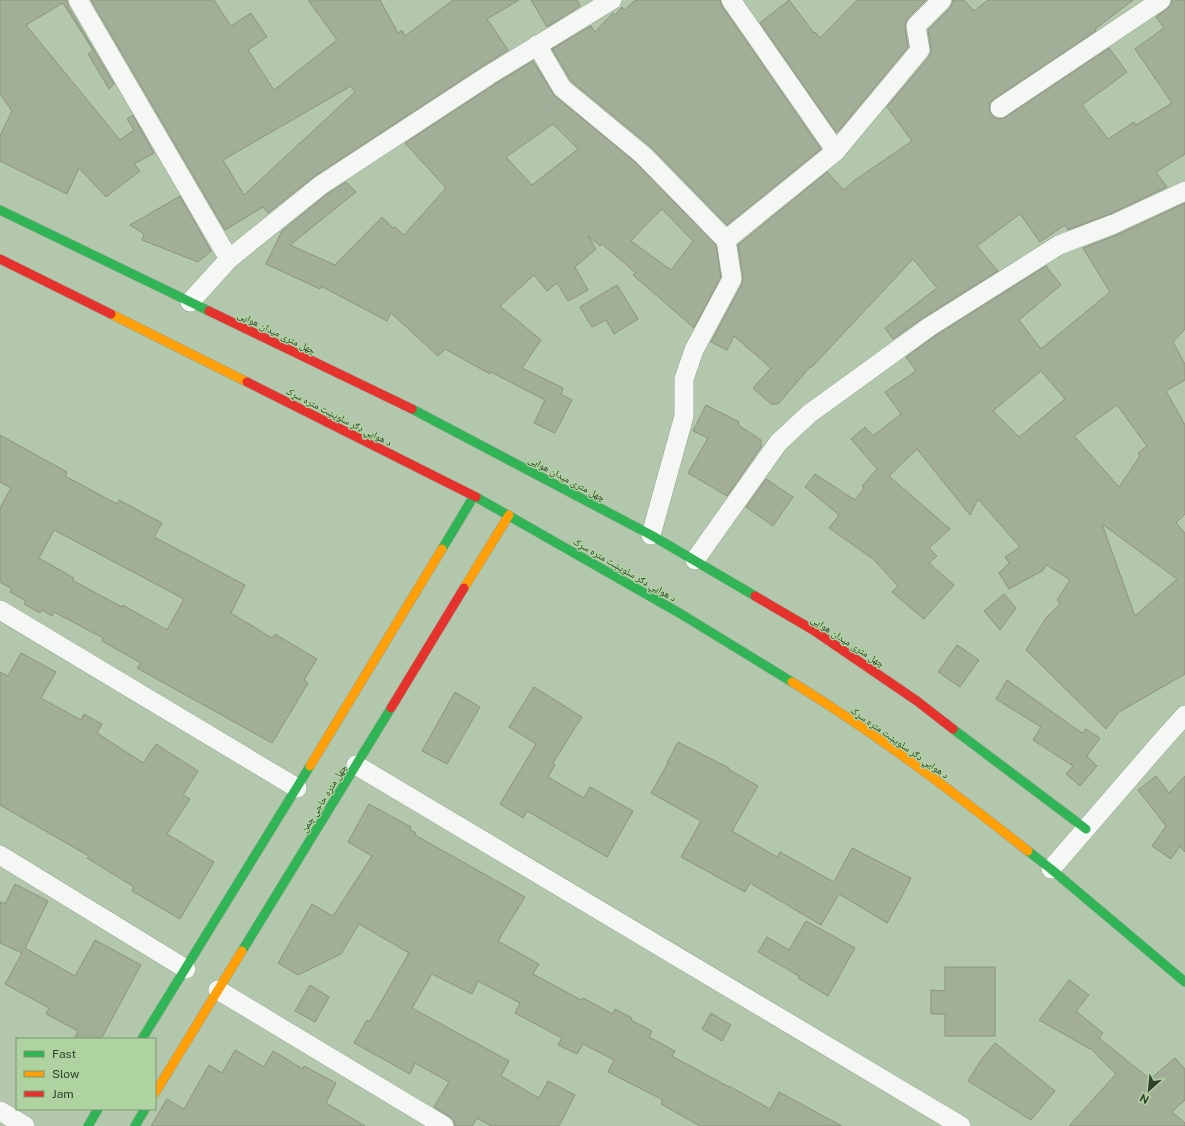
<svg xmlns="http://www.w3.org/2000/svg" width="1185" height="1126" viewBox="0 0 1185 1126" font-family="'Public Sans','Noto Naskh Arabic',sans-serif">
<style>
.building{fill:#a2ae97;stroke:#8a957e;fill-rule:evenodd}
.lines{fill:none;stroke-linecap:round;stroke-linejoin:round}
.street-casing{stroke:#95a690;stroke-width:20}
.fast-casing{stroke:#95a690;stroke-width:10}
.slow-casing{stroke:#95a690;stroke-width:10}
.jam-casing{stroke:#95a690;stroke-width:10}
.street{stroke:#f4f7f3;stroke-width:19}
.fast{stroke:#30b455;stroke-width:9}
.slow{stroke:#ff9f0a;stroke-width:9}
.jam{stroke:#e5322d;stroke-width:9}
.labels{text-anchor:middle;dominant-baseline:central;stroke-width:3;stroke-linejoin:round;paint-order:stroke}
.street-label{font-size:10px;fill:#31402c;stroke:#aed3a0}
</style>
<rect width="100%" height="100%" fill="#b3c7ac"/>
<g class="building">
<path d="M0,0H67L68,6L114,84L109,89L88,54L93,50L63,3L26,25L120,140L134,130L127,119L133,115L154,153L134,164L140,171L106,197L79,168L67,194L0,161V136L12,111L0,94Z"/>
<path d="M91,0H214L231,26L251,13L267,37L248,50L274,90L337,40L308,0H380L398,33L402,30L405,36L453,0H519L487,19L508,50L483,66L315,176L268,213L263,207L225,230ZM351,86L355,92L244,195L223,160Z"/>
<path d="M531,0H577L580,6L547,27Z"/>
<path d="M635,0H720L722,6L821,149L727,225L651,147L571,81L552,49L591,26L595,32L613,13L615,15L622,7L625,10Z"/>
<path d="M789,0L814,33L815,32L820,38L857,0H926L908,18L906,22L905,28L908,47L840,129L836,132L760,23Z"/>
<path d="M953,0H964L974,11L988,0H1133L1095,29L1096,31L994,99L990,103L989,108L991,114L995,118L1000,119L1006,117L1109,48L1127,72L1082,105L1108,139L1134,122L1136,125L1172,103L1135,49L1164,28L1156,17L1167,9L1171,5L1172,0H1185V154L1156,172L1167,187L1110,214L1068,230L1065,225L1040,242L1020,214L977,246L998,271L923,318L893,339L885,328L937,288L913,259L811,368L810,367L778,404H771L753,388L771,368L734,336L727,350L711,342L742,284L743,277L738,245L827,172L844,190L855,180L912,141L887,107L929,57L931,53V49L928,30L950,8L952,3Z"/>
<path d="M533,61L555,96L636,163L716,245L721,277L694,328L633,275L636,273L602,244L600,246L588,236L596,249L575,267L588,290L568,301L557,283L547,291L534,275L500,306L541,340L522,368L563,388L561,394L572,400L555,433L534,423L545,400L491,372L490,374L445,349L438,356L391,313L387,321L321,286L320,289L266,264L282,231L327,194L346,182L356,192L290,245L335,265L382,217L393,228L395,227L404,235L446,188L405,143L495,84ZM553,124L578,149L532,185L506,157ZM662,209L693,241L671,270L631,241L645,226Z"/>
<path d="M180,196L211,251L198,262L142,240L144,234L130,225Z"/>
<path d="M1185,203V329L1173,342L1185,364V380L1166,391L1185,425V514L1176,523L1185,533V674L1119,712L1106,729L1026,650L1046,618L1060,604L1057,600L1070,580L1047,565L1042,571L1009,589L999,573L1009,563L1005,557L1020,547L978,499L970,515L917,449L889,476L950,529L929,548L937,556L929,563L954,585L924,619L892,592L898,586L873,559L829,528L839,515L805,487L815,474L855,500L864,488L862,486L877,469L851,439L865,427L873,436L901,414L885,392L916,371L906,357L935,336L1046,266L1061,285L1019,320L1041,349L1110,292L1083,248L1119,234ZM1041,371L1065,399L1019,437L993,411ZM1117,405L1147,446L1138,453L1140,456L1119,487L1074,436ZM1102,524L1177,579L1135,616Z"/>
<path d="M617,285L638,319L614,334L606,320L592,327L580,307Z"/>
<path d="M706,405L739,422L738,425L761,440V447L727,496L688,473L708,438L693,431Z"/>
<path d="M0,435L67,472L65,476L117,504L119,500L162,523L154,537L245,585L231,613L272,638L275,634L317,659L304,680L308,683L272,743L137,668L141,663L102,641L103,638L54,612L52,616L42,610L40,613L24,604L26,601L10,592L12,589L0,582V508L11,488L0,482ZM54,530L184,599L167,630L123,605L122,607L72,580L74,578L39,558Z"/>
<path d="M766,479L793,497L773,526L746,507Z"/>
<path d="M1004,594L1016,608L1000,630L984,611Z"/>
<path d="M957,645L979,660L960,687L938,672Z"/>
<path d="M21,653L56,672L41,698L81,720L84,714L102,724L97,733L143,763L156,744L198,771L183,795L190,799L167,834L214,862L180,919L132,891L134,887L87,858L89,856L0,805V672L8,676Z"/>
<path d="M1007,680L1082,733L1086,729L1100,738L1087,756L1097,766L1080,786L1066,774L1073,766L1033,740L1041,727L996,699Z"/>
<path d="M534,687L582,717L553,763L555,765L548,777L584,798L590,787L633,811L607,857L527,811L523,818L500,804L536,744L509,727Z"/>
<path d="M455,692L480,707L447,764L422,751Z"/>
<path d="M678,742L729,768L728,769L758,786L732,831L777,857L780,852L834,882L852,848L911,878L901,898L887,923L839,894L821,925L750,883L745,892L681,857L701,821L651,793L668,763H667Z"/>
<path d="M1156,776L1169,793L1185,776V852L1180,846L1171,859L1152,846L1166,826L1138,790Z"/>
<path d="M369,804L411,827L410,830L416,833L415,835L525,897L498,941L539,964L533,974L581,1000L583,998L613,1014L615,1009L632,1018L631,1020L652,1031L649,1037L675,1051L672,1056L729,1087V1086L770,1109L779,1092L842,1126H700L661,1104L663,1100L608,1072L614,1060L583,1044L577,1054L558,1045L562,1038L515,1013L520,1003L478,981L472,994L432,974L412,1008L509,1061L501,1076L539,1098L548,1081L575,1095L559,1126H491L477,1118L472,1126H455L454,1121L450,1117L434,1107L449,1082L415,1063L410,1074L354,1043L367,1020L370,1021L409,953L359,924L341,954L298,975L278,963L312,904L333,916L372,856L348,842Z"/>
<path d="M15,884L48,901L25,948L75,976L95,940L141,965L101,1039H74L78,1031L46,1014L49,1008L5,984L22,953L0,943V902L5,904Z"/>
<path d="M806,921L855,948L828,996L798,978L799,976L758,952L767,937L789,950Z"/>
<path d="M945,967H995V1036H945V1014H931V990L945,991Z"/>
<path d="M1069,980L1089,995L1077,1010V1012L1103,1033L1099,1038L1150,1079L1175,1058L1185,1069V1100L1172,1112L1185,1123V1126H1069L1116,1074L1090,1048V1049L1039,1020Z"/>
<path d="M310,985L329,997L315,1022L295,1011Z"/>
<path d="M711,1013L731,1025L722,1041L702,1029Z"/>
<path d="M995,1043L1055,1091L1031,1120L968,1081L981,1060Z"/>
<path d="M235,1050L264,1067L273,1051L303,1069L304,1066L336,1083L326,1103L365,1126H151L167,1099L184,1109L209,1065L222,1073Z"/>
</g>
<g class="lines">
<defs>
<g id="street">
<path d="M78,0L229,259"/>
<path d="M731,0L836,151"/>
<path d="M537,45L562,88L643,155L726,240"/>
<path d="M1000,108L1161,0"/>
<path d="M190,302L229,259L321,185L489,75L612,0"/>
<path d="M651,535L684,416V379L694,350L732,279L726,240L836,151L920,50L916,26L942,0"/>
<path d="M695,560L778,443L809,414L929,327L1059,245L1114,224L1185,191"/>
<path d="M0,610L297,788"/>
<path d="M356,765L961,1126"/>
<path d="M0,855L186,969"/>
<path d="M1051,869L1160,743L1185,715"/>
<path d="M218,990L444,1126"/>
<path d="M0,1111L25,1126"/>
</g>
<g id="fast">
<path d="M0,210L209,311"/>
<path d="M412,409L651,535L755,596"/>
<path d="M476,497L681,614L792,682"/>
<path d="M442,549L474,496"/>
<path d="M953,729L1086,829"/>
<path d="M1028,851L1051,869L1185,982"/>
<path d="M242,951L391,708"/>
<path d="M142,1039L310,766"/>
<path d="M88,1126L98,1109"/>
<path d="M135,1126L145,1109"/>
</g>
<g id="slow">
<path d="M111,314L247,382"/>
<path d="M464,588L509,515"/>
<path d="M792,682C874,732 952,791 1028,851"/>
<path d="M310,766L442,549"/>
<path d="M155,1093L242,951"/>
</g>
<g id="jam">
<path d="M0,259L111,314"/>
<path d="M209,311L412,409"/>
<path d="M247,382L476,497"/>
<path d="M755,596L813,630L917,701L953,729"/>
<path d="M391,708L464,588"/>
</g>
</defs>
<use href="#street" class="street-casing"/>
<use href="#fast" class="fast-casing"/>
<use href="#slow" class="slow-casing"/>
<use href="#jam" class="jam-casing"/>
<use href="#street" class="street"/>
<use href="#fast" class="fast"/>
<use href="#slow" class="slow"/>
<use href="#jam" class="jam"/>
</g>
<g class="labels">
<g class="street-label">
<text transform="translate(277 332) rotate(26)">چهل متری میدان هوایی</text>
<text transform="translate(339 416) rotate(27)">د هوايي ډګر سلویښت متره سړک</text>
<text transform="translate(567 478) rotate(28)">چهل متری میدان هوایی</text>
<text transform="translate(625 569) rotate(30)">د هوايي ډګر سلویښت متره سړک</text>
<text transform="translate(848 641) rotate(33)">چهل متری میدان هوایی</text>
<text transform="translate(900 742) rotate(35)">د هوايي ډګر سلویښت متره سړک</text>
<text transform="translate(323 798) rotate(-58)">چهل متره حاجی چمن</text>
</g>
</g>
<rect x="16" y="1038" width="140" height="72" fill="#aed3a0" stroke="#7c9872"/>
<rect x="24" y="1051" width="20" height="6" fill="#30b455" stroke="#7c9872"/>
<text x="52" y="1058" font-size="12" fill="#31402c">Fast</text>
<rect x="24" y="1071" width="20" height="6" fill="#ff9f0a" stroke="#7c9872"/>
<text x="52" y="1078" font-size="12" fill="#31402c">Slow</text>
<rect x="24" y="1091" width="20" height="6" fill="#e5322d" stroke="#7c9872"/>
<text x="52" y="1098" font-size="12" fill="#31402c">Jam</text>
<g transform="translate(1149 1090) rotate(207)" stroke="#aed3a0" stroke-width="3" paint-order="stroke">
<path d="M0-3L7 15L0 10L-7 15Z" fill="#31402c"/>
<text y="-6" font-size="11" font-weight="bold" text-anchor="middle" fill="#31402c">N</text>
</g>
</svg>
